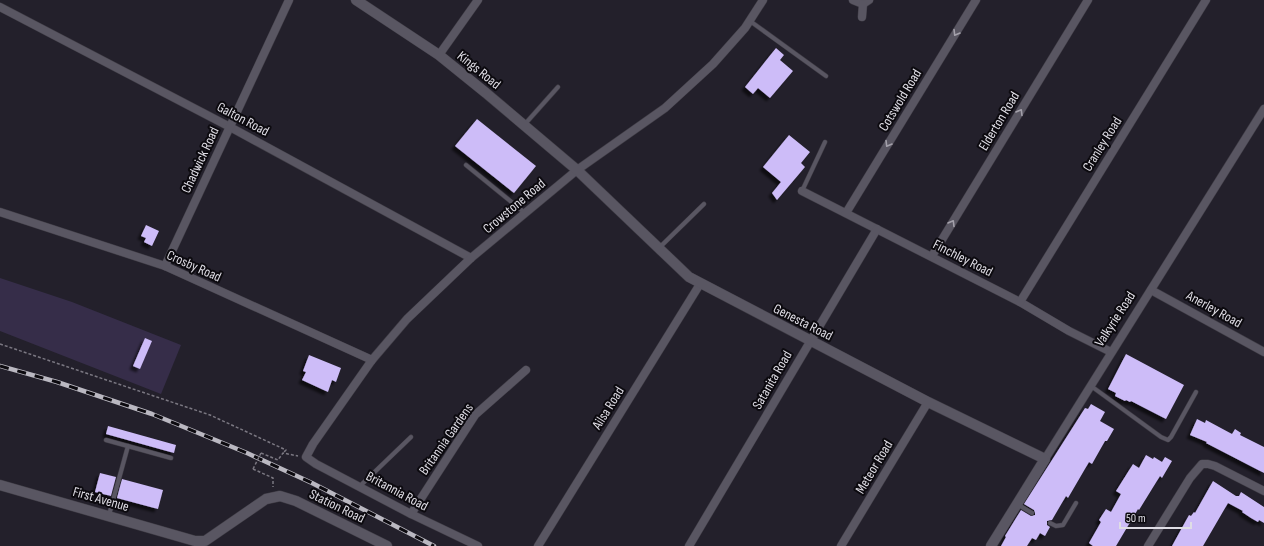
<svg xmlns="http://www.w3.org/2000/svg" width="1264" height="546" viewBox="0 0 1264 546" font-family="'Sofia Sans Condensed',sans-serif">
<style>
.green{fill:#362d49}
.building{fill:#cdbcf8;filter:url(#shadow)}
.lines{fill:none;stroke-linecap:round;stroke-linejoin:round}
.lane-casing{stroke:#3f3c45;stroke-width:5}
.street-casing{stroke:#3f3c45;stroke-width:9}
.secondary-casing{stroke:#3f3c45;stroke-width:11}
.path{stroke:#7b7882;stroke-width:1.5;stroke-dasharray:3 2;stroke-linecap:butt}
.lane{stroke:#595662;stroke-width:4}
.street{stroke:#595662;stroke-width:8}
.secondary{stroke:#595662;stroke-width:10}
.rail-casing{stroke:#bab8c1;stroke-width:4.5}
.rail{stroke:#0c0a0f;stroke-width:3;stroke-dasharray:9;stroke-linecap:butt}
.path-bridge{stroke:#7b7882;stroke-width:1.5;stroke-dasharray:3 2;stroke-linecap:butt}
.oneway{stroke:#a3a0aa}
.labels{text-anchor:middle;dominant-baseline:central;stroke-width:4;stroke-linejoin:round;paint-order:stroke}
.street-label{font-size:14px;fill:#dfdde5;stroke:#0c0a0f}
</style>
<defs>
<filter id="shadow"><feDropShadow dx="-3.5" dy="3.5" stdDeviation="1" flood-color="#0009"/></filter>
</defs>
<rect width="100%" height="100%" fill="#23202b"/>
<path class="green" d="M0,278L72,302L181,345L161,394L0,331Z"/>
<g class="building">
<path d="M776,48L784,55L780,60L793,71L770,98L758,88L753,94L745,87Z"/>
<path d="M477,119L536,166L514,193L455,146Z"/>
<path d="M789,135L810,152L801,163L805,167L777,200L772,193L781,182L763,167Z"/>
<path d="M146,225L159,231L152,246L144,242L146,238L141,236Z"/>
<path d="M145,338L152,341L140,369L133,366Z"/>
<path d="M1126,354L1184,385L1166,419L1131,401L1130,402L1126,400L1125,401L1115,396L1116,393L1108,389Z"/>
<path d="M309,355L341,368L336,382L332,380L328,392L302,380L306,372L303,371Z"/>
<path d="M1091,404L1105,412L1100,421L1114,429L1107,441H1105L1092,464L1089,462L1068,498L1066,496L1052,520L1047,521V525L1050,527L1045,536L1040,533L1036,540L1032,538L1027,546H1001L1006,537L1005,536L1021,510L1031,516L1035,515V513L1034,510L1024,504L1085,408L1088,409Z"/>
<path d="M1197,419L1205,423L1206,420L1232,434L1235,429L1241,433L1240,435L1264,447V473L1206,443L1207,442L1190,435Z"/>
<path d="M108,426L176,445L174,453L106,434Z"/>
<path d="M1146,455L1153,459L1154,457L1162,462L1165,457L1172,461L1162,478L1160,476L1139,510L1138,509L1116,546H1093L1089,543L1101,522L1099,520L1106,509L1111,512L1121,494L1116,491L1133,464L1139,468Z"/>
<path d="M100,473L116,477L111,496L95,492Z"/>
<path d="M122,479L163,490L158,509L117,498Z"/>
<path d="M1213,481L1236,496H1239L1241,492L1264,507V523L1259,520L1258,522L1251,518L1242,512L1243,511L1228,503L1203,546H1172L1189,515L1191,516L1194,512L1195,513Z"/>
</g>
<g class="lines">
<defs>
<g id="lane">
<path d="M750,21L826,76"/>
<path d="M525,124L558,87"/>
<path d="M466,165L525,213"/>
<path d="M802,191L825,142"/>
<path d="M659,248L704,204"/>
<path d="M1091,386L1161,437L1168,440L1171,437L1196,392"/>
<path d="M106,440L171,458"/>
<path d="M360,486L411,437"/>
<path d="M1017,504L1032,513"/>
<path d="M109,515L128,446"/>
<path d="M1050,523L1056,526L1063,525L1076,503"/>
</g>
<g id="street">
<path d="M853,0L863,4L869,0"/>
<path d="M0,7L230,127L471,258"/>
<path d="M862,17L863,4"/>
<path d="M439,55L478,0"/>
<path d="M802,191L1020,302L1069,331L1111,352"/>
<path d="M0,212L165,266L372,360"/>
<path d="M846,213L976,0"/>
<path d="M932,256L1088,0"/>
<path d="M165,266L289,0"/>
<path d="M1151,290L1264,352"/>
<path d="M1020,302L1206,0"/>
<path d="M1045,459L1264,109"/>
<path d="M411,514L475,415L526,370"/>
<path d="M478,546L411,514L316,464L306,457L313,444L372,360L407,319L471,258L577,170L665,108L713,64L745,28L763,0"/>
<path d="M538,546L700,284"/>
<path d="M689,546L877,229"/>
<path d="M841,546L928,402"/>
<path d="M1148,546L1190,478L1202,464H1208L1215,466L1264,491"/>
</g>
<g id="secondary">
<path d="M356,0L439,55L486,93L577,170L689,277L928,402L1045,459L991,546"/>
<path d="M0,485L195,541H205L266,499L280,496L296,501L387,546"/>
</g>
</defs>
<use href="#lane" class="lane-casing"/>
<use href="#street" class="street-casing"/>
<use href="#secondary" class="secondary-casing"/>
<g class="path">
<path d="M0,344L210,415L286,450L283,453"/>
<path d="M261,453L278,460L283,453L298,456"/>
<path d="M253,469L273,478V487"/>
</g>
<use href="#lane" class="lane"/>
<use href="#street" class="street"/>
<use href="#secondary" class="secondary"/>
<defs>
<path id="rail" d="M0,366L57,382L152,414L247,453L312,483L434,546"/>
</defs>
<use href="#rail" class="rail-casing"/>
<use href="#rail" class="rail"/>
<path class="path-bridge" d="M253,469L261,453"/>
</g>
<defs><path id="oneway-chevron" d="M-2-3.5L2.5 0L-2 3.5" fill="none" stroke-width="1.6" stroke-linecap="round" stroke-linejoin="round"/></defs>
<g class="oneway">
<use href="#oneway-chevron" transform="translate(956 33) rotate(121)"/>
<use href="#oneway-chevron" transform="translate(1020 112) rotate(-59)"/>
<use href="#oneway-chevron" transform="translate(888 144) rotate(121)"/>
<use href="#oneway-chevron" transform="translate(952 223) rotate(-59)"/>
</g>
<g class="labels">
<g class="street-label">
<text transform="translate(479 70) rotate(39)">Kings Road</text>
<text transform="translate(900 100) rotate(-59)">Cotswold Road</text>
<text transform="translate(243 119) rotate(28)">Galton Road</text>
<text transform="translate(999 121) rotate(-59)">Elderton Road</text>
<text transform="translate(1102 144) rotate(-58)">Cranley Road</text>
<text transform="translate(200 160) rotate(-65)">Chadwick Road</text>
<text transform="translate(514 206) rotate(-40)">Crowstone Road</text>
<text transform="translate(963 258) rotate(27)">Finchley Road</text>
<text transform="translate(194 266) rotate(24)">Crosby Road</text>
<text transform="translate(1214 309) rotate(29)">Anerley Road</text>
<text transform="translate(1115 319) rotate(-57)">Valkyrie Road</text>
<text transform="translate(803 322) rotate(27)">Genesta Road</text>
<text transform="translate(772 380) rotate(-60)">Satanita Road</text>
<text transform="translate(608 408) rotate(-58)">Ailsa Road</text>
<text transform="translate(446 439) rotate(-55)">Britannia Gardens</text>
<text transform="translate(874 467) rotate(-59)">Meteor Road</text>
<text transform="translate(397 491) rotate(28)">Britannia Road</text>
<text transform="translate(101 499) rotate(16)">First Avenue</text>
<text transform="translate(337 506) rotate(26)">Station Road</text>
</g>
</g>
<path d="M1120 522v6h71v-6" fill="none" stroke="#dfdde5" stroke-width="2"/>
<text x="1126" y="522" font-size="12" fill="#dfdde5" stroke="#0c0a0f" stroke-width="3" paint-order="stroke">50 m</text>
</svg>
